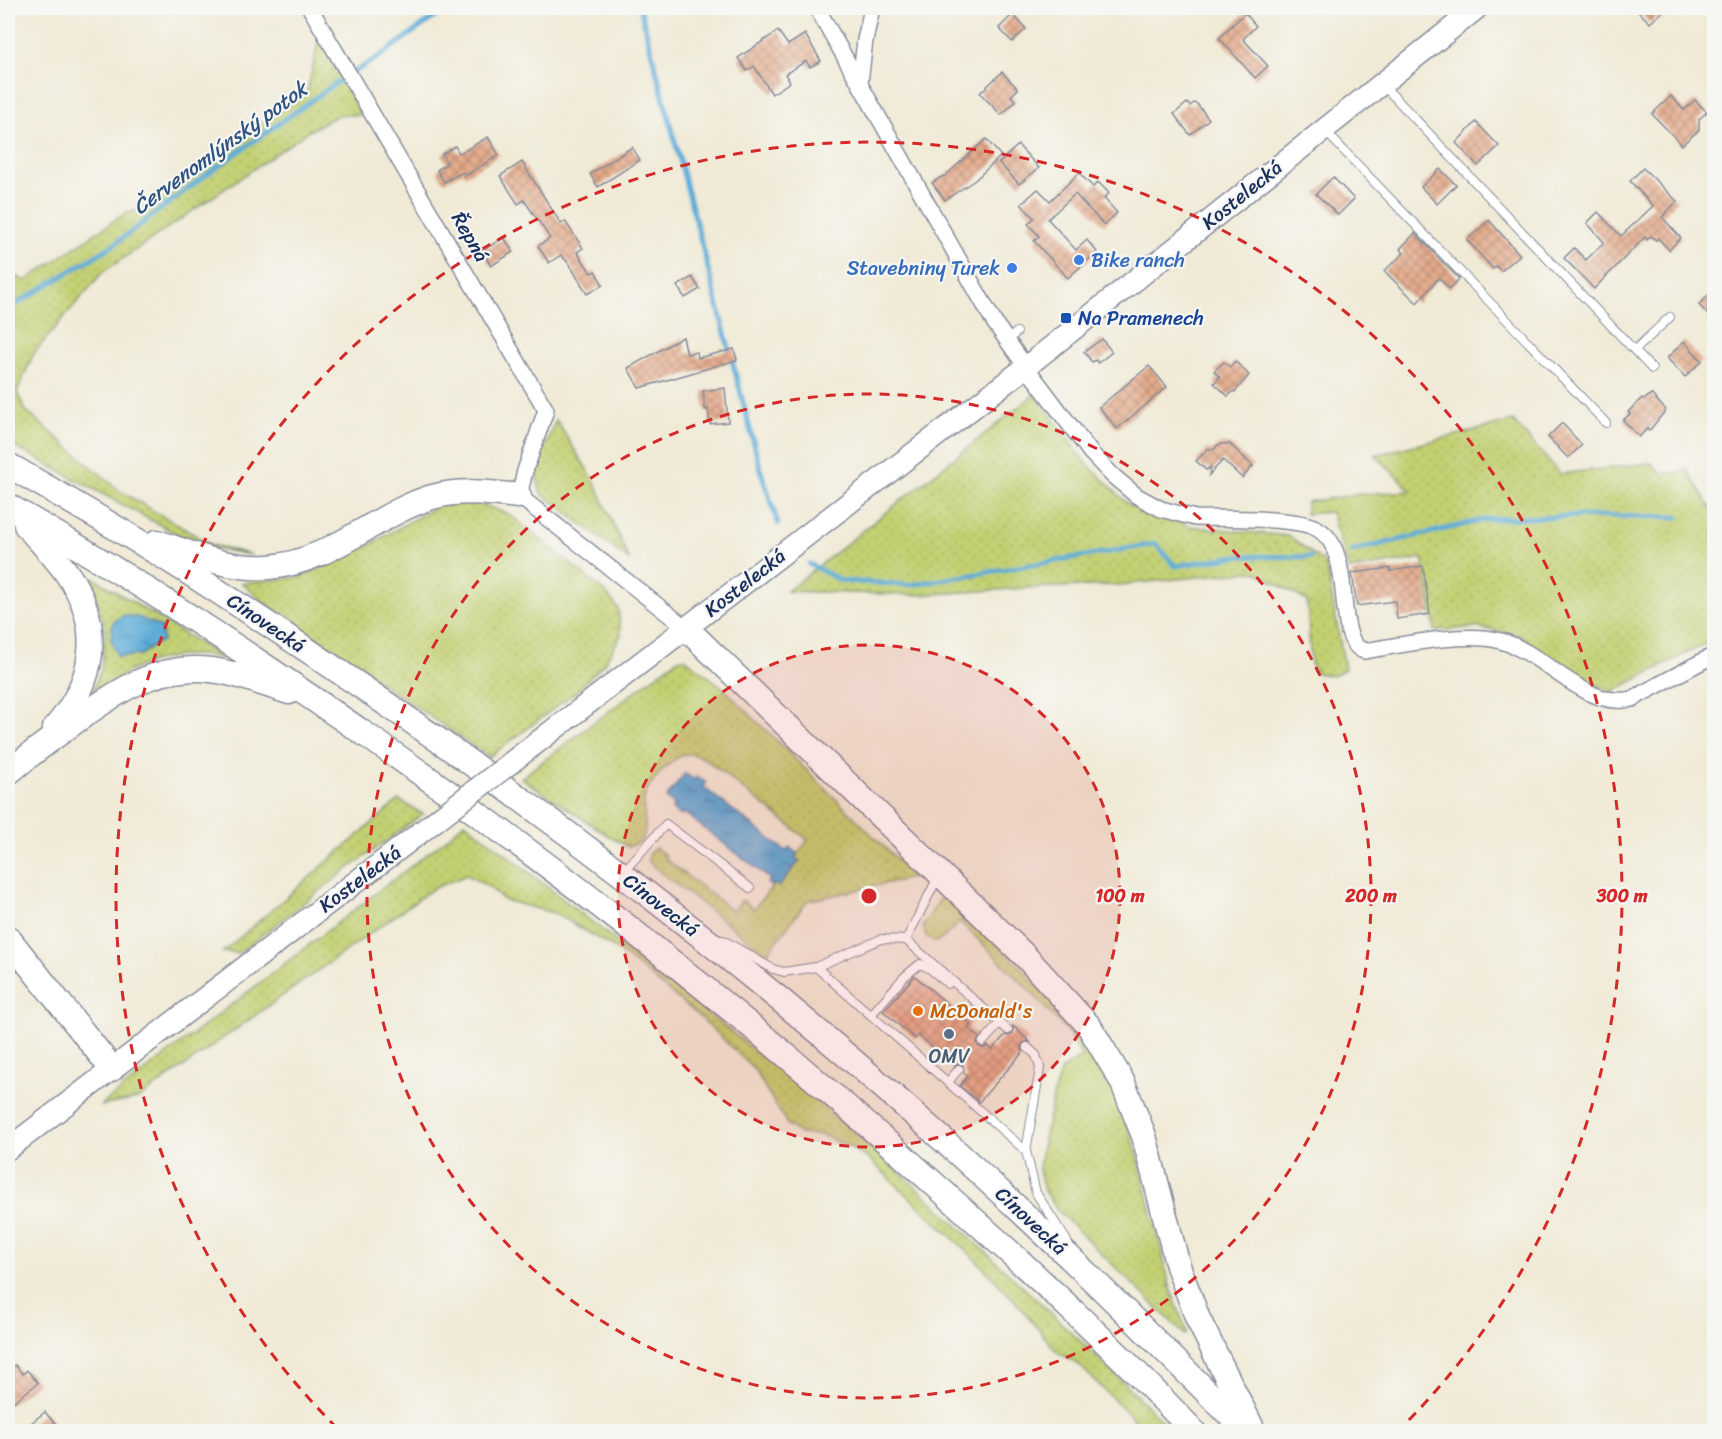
<svg xmlns="http://www.w3.org/2000/svg" width="1722" height="1439" viewBox="0 0 1722 1439" font-family="Sriracha,sans-serif">
<style>
.grass{fill:url(#grass-dots);stroke:#6e8068;stroke-width:1.5}
.water{fill:url(#water-ripples);stroke:#3c6e9a;stroke-width:1.5}
.lines{fill:none;stroke-linecap:round;stroke-linejoin:round}
.stream{stroke:#5dacd7;stroke-width:5}
.building{fill:url(#building-cross-hatch)}
.service-casing{stroke:#868c9a;stroke-width:10}
.minor-casing{stroke:#868c9a;stroke-width:18}
.secondary-casing{stroke:#868c9a;stroke-width:24}
.trunk-casing{stroke:#868c9a;stroke-width:27}
.service{stroke:#fff;stroke-width:8}
.minor{stroke:#fff;stroke-width:15}
.secondary{stroke:#fff;stroke-width:21}
.trunk{stroke:#fff;stroke-width:24}
.secondary-bridge-casing{stroke:#868c9a;stroke-width:24;stroke-linecap:butt}
.secondary-bridge{stroke:#fff;stroke-width:21}
.ring{fill:none;stroke:#d62828;stroke-width:3;stroke-dasharray:10 8}
.shop-dot{fill:#3f7fe0;stroke:#f6f6f2;stroke-width:2}
.transit-dot{fill:#1a4fb4;stroke:#f6f6f2;stroke-width:2}
.food-dot{fill:#e8710a;stroke:#f6f6f2;stroke-width:2}
.service-dot{fill:#5c6f8a;stroke:#f6f6f2;stroke-width:2}
.labels{text-anchor:middle;dominant-baseline:central;stroke-width:4.5;stroke-linejoin:round;paint-order:stroke}
.street-label{font-size:20px;fill:#1b2f5e;stroke:#f6f6f2}
.shop-label{font-size:20px;fill:#366cbe;stroke:#f6f6f2;text-anchor:start}
.transit-label{font-size:20px;fill:#164399;stroke:#f6f6f2;text-anchor:start}
.food-label{font-size:20px;fill:#c56008;stroke:#f6f6f2;text-anchor:start}
.service-label{font-size:20px;fill:#4e5e75;stroke:#f6f6f2}
.water-label{font-size:21px;font-style:italic;fill:#2f5482;stroke:#f6f6f2}
.centre{fill:#d62828;stroke:#f6f6f2;stroke-width:3}
.ring-label{font-size:18px;text-anchor:middle;font-weight:bold;fill:#d62828;stroke:#f6f6f2;stroke-width:4.5;stroke-linejoin:round;paint-order:stroke}
</style>
<defs>
<pattern id="grass-dots" width="8" height="8" patternUnits="userSpaceOnUse" patternTransform="scale(1.5)"><rect width="8" height="8" fill="#c2d072"/><path d="M2 2h.1M6 6h.1" fill="none" stroke="#a6b365" stroke-width="1.8" stroke-linecap="round"/></pattern>
<pattern id="water-ripples" width="26" height="14" patternUnits="userSpaceOnUse" patternTransform="scale(1.5)"><rect width="26" height="14" fill="#5dacd7"/><path d="M2 4q2-2 4 0t4 0M15 11q2-2 4 0t4 0" fill="none" stroke="#4c8cb2"/></pattern>
<pattern id="building-cross-hatch" width="8" height="8" patternUnits="userSpaceOnUse" patternTransform="scale(1.5)"><rect width="8" height="8" fill="#e5ab8b"/><path d="M0 0l8 8M0 8l8-8" fill="none" stroke="#b98c75"/></pattern>
</defs>
<rect width="100%" height="100%" fill="#f6f6f2"/>
<filter id="ink" filterUnits="userSpaceOnUse"><feTurbulence type="fractalNoise" baseFrequency=".0167" numOctaves="2"/><feDisplacementMap in="SourceGraphic" scale="12" xChannelSelector="R" yChannelSelector="G"/><feConvolveMatrix kernelMatrix="1 2 1 2 8 2 1 2 1" color-interpolation-filters="sRGB"/></filter>
<filter id="wash" filterUnits="userSpaceOnUse"><feTurbulence type="fractalNoise" baseFrequency=".008" numOctaves="4" result="noise"/><feDisplacementMap in="SourceGraphic" scale="24" xChannelSelector="R" yChannelSelector="G"/><feGaussianBlur stdDeviation="1.35" result="paint"/><feColorMatrix in="noise" values="0 0 0 0 0 0 0 0 0 0 0 0 0 0 0 0 0 1.4 0 .05"/><feComposite in="paint" operator="in"/></filter>
<g filter="url(#wash)">
<rect width="100%" height="100%" fill="#f0ead6"/>
<g class="grass">
<path d="M319,38L361,115H338L309,131L102,273L34,353L17,392L26,411L120,491L210,544L252,555L199,546L8,443V272L25,281L127,212L131,213L307,92Z"/>
<path d="M1035,394L1083,460L1127,503L1189,526L1289,536L1326,564L1345,669L1334,676L1317,673L1311,665L1307,601L1255,571L1119,585L1028,588L918,595L787,591Z"/>
<path d="M556,420L595,482L629,560L541,493L536,476L538,464Z"/>
<path d="M1513,421L1560,474L1651,463L1662,474L1687,470L1714,513V639L1612,692L1588,680L1517,635L1476,627L1435,631L1423,558L1349,570L1331,512L1305,514L1307,502L1361,494L1411,491L1375,455Z"/>
<path d="M478,503L509,514L606,593L618,608L621,635L605,662L576,692L489,757L258,598L242,583L301,577L367,546L437,506Z"/>
<path d="M89,575L225,659C194,650 157,657 128,672C117,677 107,686 97,693L93,690L101,669L106,632Z"/>
<path d="M685,658L722,687L915,877L807,901L767,954L661,873L648,861L650,852L656,848L666,856L665,859L733,911L742,900L754,909L775,883L779,886L799,861L795,858L808,840L705,759C699,756 693,753 687,754C673,756 649,782 645,796C639,815 657,841 628,847L609,836L521,778L678,659Z"/>
<path d="M399,800L423,814L352,866L239,953L223,952Z"/>
<path d="M465,822L810,1094L912,1183L1102,1361L1172,1431H1146L1080,1366L1056,1351L1016,1302L975,1259L870,1160L848,1146L822,1135L800,1134L787,1124L754,1069L699,1016L619,951L557,914L504,900L489,887L467,875L434,888L138,1099L100,1106L445,840Z"/>
<path d="M944,893L1019,965L1081,1033L1116,1093L1137,1152L1171,1290L1187,1332L1185,1335L1059,1212L1044,1191L1039,1169L1042,1147L1056,1085L1062,1070L1081,1056C1073,1035 1057,1021 1042,1004C1016,976 988,949 960,922L942,939L935,942L926,936L923,926Z"/>
</g>
<g class="water">
<path d="M124,615L141,618L161,627L163,640L140,655L118,657L111,640L113,622Z"/>
<path d="M685,773L694,780L697,776L706,783L703,787L786,851L789,847L798,854L795,858L799,861L779,887L775,884L772,887L767,883L770,879L684,813L680,816L672,809L674,805L666,798Z"/>
</g>
<g class="lines">
<g class="stream">
<path d="M640,8L761,471L778,524"/>
<path d="M8,309L112,246L210,172L332,86L380,56L447,8"/>
<path d="M1352,551L1488,519L1585,516L1678,517"/>
<path d="M809,564L842,581L911,585L1156,544L1175,566L1237,556L1311,557"/>
</g>
</g>
<g id="blocks">
<g class="building">
<path d="M1635,8H1667L1650,23Z"/>
<path d="M1245,13L1256,26L1243,39L1268,66L1255,78L1219,38Z"/>
<path d="M1013,14L1026,29L1012,42L999,28Z"/>
<path d="M778,31L788,45L805,34L821,61L810,67L806,61L785,74L790,82L772,94L754,66L747,71L738,58Z"/>
<path d="M1002,72L1018,89L1011,96L1016,101L1001,115L980,93Z"/>
<path d="M1671,96L1684,110L1695,100L1707,112L1699,119V130L1682,145L1652,114Z"/>
<path d="M1187,103L1190,106L1194,103L1197,104L1209,119L1190,135L1174,114Z"/>
<path d="M1476,122L1499,146L1478,166L1456,143Z"/>
<path d="M488,137L499,155L465,176L463,172L444,182L437,170L447,163L442,154L455,146L459,153L464,151Z"/>
<path d="M986,139L1001,156L975,180L945,200L932,183L943,176L944,177Z"/>
<path d="M1018,145L1039,168L1019,184L999,163Z"/>
<path d="M632,147L640,160L598,187L590,174Z"/>
<path d="M522,162L561,224L565,221L583,248L577,252L591,273L595,271L603,285L587,294L570,265L561,255L549,263L538,246L550,238L524,200L518,204L500,176Z"/>
<path d="M1643,168L1677,201L1662,217L1681,238L1669,250L1658,238L1656,240L1651,236L1647,240L1645,237L1594,289L1564,258L1574,248L1586,260L1604,242L1587,223L1598,212L1621,236L1653,206L1630,181Z"/>
<path d="M1440,169L1456,185L1437,204L1421,187Z"/>
<path d="M1079,173L1093,187L1098,182L1109,193L1104,198L1117,213L1104,225L1075,194L1048,219L1076,250L1087,240L1097,252L1068,278L1034,241L1039,236L1028,224L1034,218L1021,204L1038,189L1050,201Z"/>
<path d="M1333,177L1354,199L1338,215L1316,194Z"/>
<path d="M1489,220L1520,255L1501,271L1496,266L1493,269L1467,240Z"/>
<path d="M1415,233L1459,279L1449,289L1439,278L1417,303L1384,271L1404,253L1400,249Z"/>
<path d="M504,237L513,252L491,266L482,251Z"/>
<path d="M692,277L700,289L685,298L677,286Z"/>
<path d="M1714,290V321L1699,305Z"/>
<path d="M683,337L687,354L697,352L698,358L734,349L737,360L639,388L628,368Z"/>
<path d="M1102,339L1112,352L1098,363L1096,360L1092,362L1084,352Z"/>
<path d="M1684,341L1702,361L1685,377L1667,358Z"/>
<path d="M1235,361L1249,375L1235,392L1234,391L1228,396L1214,383L1220,377L1214,371L1224,362L1230,367Z"/>
<path d="M1149,366L1167,387L1117,429L1099,407Z"/>
<path d="M725,388L728,422L710,424L708,409L705,410L703,391Z"/>
<path d="M1651,394L1666,410L1649,431L1647,429L1639,437L1623,420L1630,414L1628,412L1642,398L1644,400Z"/>
<path d="M1562,423L1582,445L1568,458L1548,437Z"/>
<path d="M1221,444H1230L1253,466L1242,478L1223,460L1209,475L1211,467L1206,470L1196,461L1208,449H1215L1216,446Z"/>
<path d="M1423,566L1430,614L1397,619L1395,601L1357,606L1352,573L1390,568V571Z"/>
<path d="M915,976L971,1024L968,1028L979,1038L977,1043L979,1047L984,1048L988,1046L992,1050L1005,1035L1009,1036L1013,1033V1026L1031,1043L1028,1041L1023,1043L1021,1046L1023,1052L979,1102L960,1086L968,1076L964,1073L963,1065L959,1063L954,1065L918,1035L915,1039L883,1011Z"/>
<path d="M15,1365L23,1374L27,1370L38,1383L8,1406V1371Z"/>
<path d="M45,1412L61,1431H21Z"/>
</g>
</g>
</g>
<g filter="url(#ink)">
<use href="#blocks" fill-opacity="0" stroke="#868c9a" stroke-width="1.5"/>
<g class="lines">
<defs>
<g id="service">
<path d="M1383,85L1652,369"/>
<path d="M1325,131L1606,423"/>
<path d="M1007,341L1017,332"/>
<path d="M1635,350L1670,317"/>
<path d="M624,871L666,824L750,888"/>
<path d="M723,940L773,969L784,972L816,967L1026,1151L1036,1193L1067,1241"/>
<path d="M906,940L938,877"/>
<path d="M816,967L881,939L906,940L1008,1030"/>
<path d="M871,1015L904,977L920,964L929,968L948,984"/>
<path d="M983,1042L1000,1023"/>
<path d="M948,1082L959,1069"/>
<path d="M1026,1151L1040,1068L1036,1055L1027,1047"/>
</g>
<g id="minor">
<path d="M310,8L546,410L525,471L519,496L686,628"/>
<path d="M817,8L994,322L1026,367L1091,453L1113,476L1137,496L1161,509L1195,518C1222,519 1294,517 1316,528C1358,549 1331,640 1364,651C1401,645 1467,631 1501,641C1545,653 1585,710 1632,699L1714,655"/>
<path d="M860,83L865,40L872,8"/>
</g>
<g id="secondary">
<path d="M548,734L1026,367L1477,8"/>
<path d="M8,1149L417,835"/>
</g>
<g id="trunk">
<path d="M8,465C74,503 141,541 205,583C460,747 706,928 932,1130C1041,1227 1144,1329 1247,1432"/>
<path d="M8,506C133,577 253,657 372,739C572,877 761,1028 942,1191C1028,1268 1114,1347 1194,1432"/>
<path d="M26,525C40,542 56,557 68,575C104,626 95,682 55,728"/>
<path d="M157,542C193,554 230,570 269,567C329,563 376,514 432,497C461,489 490,493 519,496"/>
<path d="M686,628L1025,956L1089,1026L1122,1081L1144,1136L1178,1266L1198,1319L1251,1426"/>
<path d="M8,773C29,755 51,739 73,723C111,696 147,669 196,669C228,669 259,683 289,692"/>
<path d="M8,938L112,1069"/>
</g>
</defs>
<use href="#service" class="service-casing"/>
<use href="#minor" class="minor-casing"/>
<use href="#secondary" class="secondary-casing"/>
<use href="#trunk" class="trunk-casing"/>
<use href="#service" class="service"/>
<use href="#minor" class="minor"/>
<use href="#secondary" class="secondary"/>
<use href="#trunk" class="trunk"/>
<defs>
<path id="secondary-bridge" d="M417,835L548,734"/>
</defs>
<use href="#secondary-bridge" class="secondary-bridge-casing"/>
<use href="#secondary-bridge" class="secondary-bridge"/>
</g>
</g>
<circle cx="869" cy="896" r="251" fill="#d62828" fill-opacity=".12"/>
<g class="ring">
<circle cx="869" cy="896" r="251"/>
<circle cx="869" cy="896" r="502"/>
<path d="M337 1428A753 753 0 1 1 1401 1428"/>
</g>
<g class="shop-dot">
<circle cx="1079" cy="260" r="6"/>
<circle cx="1012" cy="268" r="6"/>
</g>
<rect class="transit-dot" x="1060" y="312" width="12" height="12" rx="3"/>
<circle class="food-dot" cx="918" cy="1011" r="6"/>
<circle class="service-dot" cx="949" cy="1034" r="6"/>
<g class="labels">
<g class="street-label">
<text transform="translate(1242 195) rotate(-39)">Kostelecká</text>
<text transform="translate(470 237) rotate(60)">Řepná</text>
<text transform="translate(745 583) rotate(-38)">Kostelecká</text>
<text transform="translate(266 623) rotate(34)">Cínovecká</text>
<text transform="translate(360 879) rotate(-37)">Kostelecká</text>
<text transform="translate(661 905) rotate(38)">Cínovecká</text>
<text transform="translate(1031 1221) rotate(43)">Cínovecká</text>
</g>
<g class="shop-label">
<text x="1091" y="260">Bike ranch</text>
<text x="1000" y="268" text-anchor="end">Stavebniny Turek</text>
</g>
<g class="transit-label">
<text x="1078" y="318">Na Pramenech</text>
</g>
<g class="food-label">
<text x="930" y="1011">McDonald's</text>
</g>
<g class="service-label">
<text x="949" y="1056">OMV</text>
</g>
<g class="water-label">
<text transform="translate(220 148) rotate(-36)">Červenomlýnský potok</text>
</g>
</g>
<circle cx="869" cy="896" r="9" class="centre"/>
<g class="ring-label">
<text x="1120" y="902">100 m</text>
<text x="1371" y="902">200 m</text>
<text x="1622" y="902">300 m</text>
</g>
<rect width="1722" height="1439" fill="none" stroke="#f6f6f2" stroke-width="30"/>
</svg>
